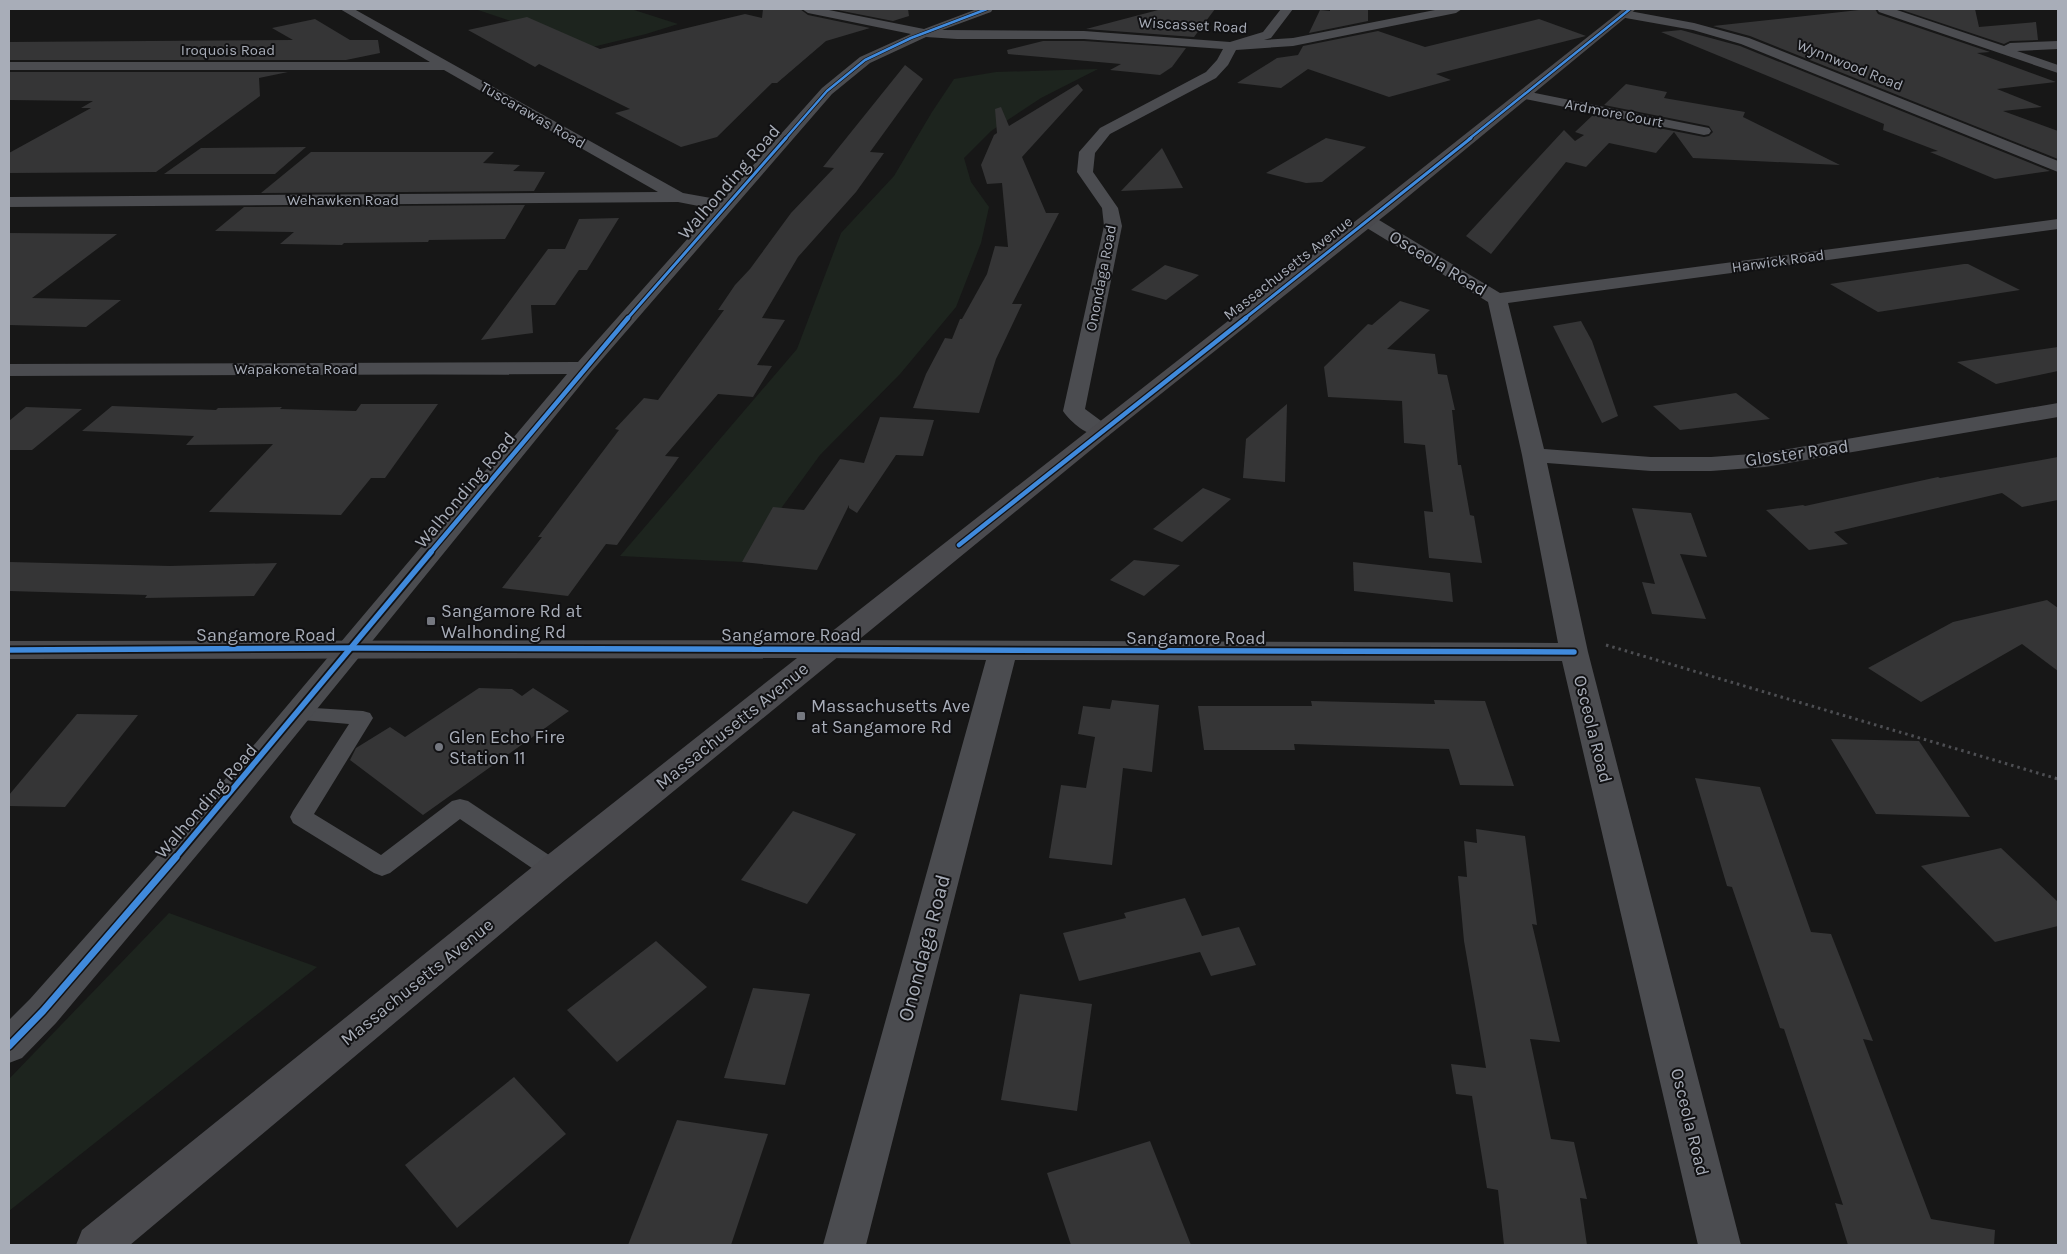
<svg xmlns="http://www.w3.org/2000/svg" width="2067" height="1254" viewBox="0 0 2067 1254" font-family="Karla,sans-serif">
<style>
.green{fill:#1d241e}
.building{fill:#353536}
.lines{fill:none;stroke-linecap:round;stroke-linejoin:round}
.path{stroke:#4d4e52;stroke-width:3;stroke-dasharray:2.5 4;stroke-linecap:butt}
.lane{fill:#4b4c50;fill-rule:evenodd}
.street{fill:#4b4c50;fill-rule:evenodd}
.secondary{fill:#4a4a4e;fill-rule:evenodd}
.cycleway-far4-casing{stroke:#111113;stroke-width:4}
.cycleway-far3-casing{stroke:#111113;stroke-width:5}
.cycleway-far2-casing{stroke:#111113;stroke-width:7}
.cycleway-far1-casing{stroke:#111113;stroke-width:9}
.cycleway-casing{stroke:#111113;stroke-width:10}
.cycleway-far4{stroke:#408adc;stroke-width:2.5}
.cycleway-far3{stroke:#408adc;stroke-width:3}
.cycleway-far2{stroke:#408adc;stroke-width:4.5}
.cycleway-far1{stroke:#408adc;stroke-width:5.5}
.cycleway{stroke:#408adc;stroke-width:7}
.poi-dot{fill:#757880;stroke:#111113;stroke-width:2}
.labels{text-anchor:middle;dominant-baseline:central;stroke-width:4;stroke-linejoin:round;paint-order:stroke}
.far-street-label{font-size:15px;fill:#a8adb8;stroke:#111113}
.street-label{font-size:18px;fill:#a8adb8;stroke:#111113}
.poi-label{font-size:18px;fill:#a8adb8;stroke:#111113;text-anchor:start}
.near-street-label{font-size:21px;fill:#a8adb8;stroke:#111113}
</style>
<rect width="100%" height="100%" fill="#171717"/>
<g class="green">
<path d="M475,9H631L678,24L646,34L576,51L534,29Z"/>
<path d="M1098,69L1041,98L991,131L964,158L971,182L989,207L981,243L956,307L900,374L820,455L742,562L620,556L797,349L841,233L894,176L932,112L954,79L996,72Z"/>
<path d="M169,913L317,967L9,1211V1079Z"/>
</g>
<g class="building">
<path d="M763,9H800L808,15L870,28L826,41L777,83H772L717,137L681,147L615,113L630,109L539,64L535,67L468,30L527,17L600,49L745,14L762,18Z"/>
<path d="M832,9H908L909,16L893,21Z"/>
<path d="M1162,9H1215L1194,37L1086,29Z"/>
<path d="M1330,9H1368V21L1309,33L1320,10L1330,11Z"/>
<path d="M1860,9H1875L1878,14L1990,52L1977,53L2056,82L1997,89L2042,107L2003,111L2058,131V159L1750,36L1713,26L1859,10Z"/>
<path d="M1899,9H1975L1979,27L2036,22L2038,40L2010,41L2004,44Z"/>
<path d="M315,19L350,40H378L380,53L346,60H9V42L293,40L272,28Z"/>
<path d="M1539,19L1586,36L1436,74L1451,80L1389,97L1308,69L1281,88L1237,83L1277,58L1298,55L1303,46L1378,31L1425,47Z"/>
<path d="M1681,30L1740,46L2050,171L1995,179L1930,152L1938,151L1883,130L1884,124L1661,32Z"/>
<path d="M1043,41H1084L1186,48L1172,67L1160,75L1110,70L1121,64L1008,54L1007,50Z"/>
<path d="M905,65L923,79L870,152L884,153L856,192L798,257L762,318L785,320L757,365L772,366L753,397L718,394L665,456L679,457L617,545L606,544L568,596L502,588L542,537H538L619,430L615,429L644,398L658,400L724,310H718L735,285L750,269L791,213L834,168L823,167Z"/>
<path d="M9,72H288L259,78L260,96L156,172L9,173V153L91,108H81L93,101L9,100Z"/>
<path d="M1078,84L1083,90L1022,157L1046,213H1059L1012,304H1022L996,359L979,413L913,408L926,374L945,338L952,339L960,319H962L987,274L995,246L1008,247L1002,183L987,184L981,165L994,135L997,133L995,109L1001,107L1009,126Z"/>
<path d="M1626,84L1667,92L1664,98L1745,112L1743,117L1840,165L1693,158L1674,132L1656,153L1609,143L1586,167L1566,162L1491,254L1466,236L1564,130L1575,141L1584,135L1575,132L1593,115L1704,137L1709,136L1713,132L1709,126L1604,105Z"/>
<path d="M1326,138L1366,147L1322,182L1306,183L1266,173Z"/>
<path d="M306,147L275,174H164L201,148Z"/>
<path d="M1162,148L1183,188L1121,191Z"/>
<path d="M311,152H494L483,163L520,165L513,171L545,172L534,191L261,193Z"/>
<path d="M525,205L505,239L429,240L428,242L344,243L342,245L280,244L294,232L215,231L244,207Z"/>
<path d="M619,218L587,270H579L555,305H531L533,333L481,340L548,249H565L579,219Z"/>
<path d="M9,233L117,234L32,298L121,300L86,327L9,325Z"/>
<path d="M1964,264H1968L2020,290L1878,312L1830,284Z"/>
<path d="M1165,265L1199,275L1166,300L1131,290Z"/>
<path d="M1400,301L1430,310L1387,349L1435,354L1438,374L1447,375L1455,410H1452L1458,465H1461L1470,515L1474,516L1482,563L1429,558L1424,511L1433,512L1425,445L1404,443L1402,401L1328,397L1324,367L1368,324L1372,325Z"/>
<path d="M1581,321L1592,341L1618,416L1602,423L1553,326Z"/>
<path d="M2058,347V371L1996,384L1957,362Z"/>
<path d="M1736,393L1770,419L1680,430L1653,406Z"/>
<path d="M361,404H438L385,478H371L341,515L209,512L273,444L186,445L194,436L82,431L112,406L216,410L218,408L282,407L280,409L356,411Z"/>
<path d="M1287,404L1285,482L1243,478L1246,439Z"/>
<path d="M26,407L82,409L32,450H9V421Z"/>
<path d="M880,417L934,420L923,456L896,455L857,513L849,508V505L817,570L742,562L773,507L804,510L840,459L864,463Z"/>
<path d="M2058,457V500L2022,507L2002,493L1834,532L1848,544L1809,550L1766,510L1803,505L1805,506L1938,477L1940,478Z"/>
<path d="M1203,488L1231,499L1182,542L1153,529Z"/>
<path d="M1632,508L1691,513L1707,557L1680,554L1706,619L1652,614L1642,582L1655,584Z"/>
<path d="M1134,560L1180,565L1144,596L1110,580Z"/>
<path d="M9,562L170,566L277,563L254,596L145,598L147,595L9,591Z"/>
<path d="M1353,562L1450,573L1453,602L1354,591Z"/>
<path d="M2047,600L2058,608V671L2022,644L1921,702L1868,668L1953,622Z"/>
<path d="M479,688L512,689L522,696L533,688L569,711L423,815L350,760L356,748L390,727L405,737Z"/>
<path d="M1112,700L1159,705L1152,772L1123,768L1112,865L1049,858L1061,785L1086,788L1095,737L1078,734L1083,706L1110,709Z"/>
<path d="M1434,700L1485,701L1514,786L1460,785L1449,749L1294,744L1295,750H1204L1198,706H1312L1311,701L1435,704Z"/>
<path d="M77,714L138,715L65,807L9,806V795Z"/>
<path d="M1831,739L1919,741L1970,817L1876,814Z"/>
<path d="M1695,778L1760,787L1811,932L1831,934L1873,1041L1863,1039L1931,1219L1995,1230L1994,1245H1848L1835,1203L1843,1205L1784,1029L1780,1028L1732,887L1727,886Z"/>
<path d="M793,811L856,834L807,904L741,880Z"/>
<path d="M1476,829L1525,836L1537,925L1532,924L1560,1042L1530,1039L1551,1139L1574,1142L1587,1199L1580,1198L1587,1245H1504L1498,1190L1487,1188L1472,1096L1456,1094L1451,1064L1486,1068L1464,941L1458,876L1467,877L1464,841L1477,843Z"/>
<path d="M2001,848L2058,902V926L1995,942L1921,866Z"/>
<path d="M1185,898L1202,936L1239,927L1256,965L1211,976L1200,952L1079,981L1063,933L1126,918L1124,913Z"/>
<path d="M656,941L707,987L617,1062L567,1010Z"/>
<path d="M753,988L810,994L785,1085L724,1078Z"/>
<path d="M1020,994L1092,1004L1077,1111L1001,1100Z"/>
<path d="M514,1077L566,1134L457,1228L405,1165Z"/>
<path d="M677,1120L768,1134L731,1245H628Z"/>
<path d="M1150,1141L1191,1245H1071L1047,1173Z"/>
</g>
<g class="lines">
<path class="path" d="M1606,645L2058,779"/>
<path class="lane" d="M298,707L363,711L370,713L373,718L314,814L381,855L452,801L460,799L468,801L561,863L564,870L561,877L553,879L545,877L460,819L390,873L382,876L374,873L293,823L290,817L293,811L349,724L291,719L288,714L291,709Z"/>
<g class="street">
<path d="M340,9H354L683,193L722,200L822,88L860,57L911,34L808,13L802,9H824L924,29L977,9H993L991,12L942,30L1084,31L1230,42L1263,32L1281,9H1293L1271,38L1264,40L1293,38L1440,9H1462L1456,13L1293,46L1236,50L1228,65L1216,78L1110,134L1095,153L1093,172L1118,208L1122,226L1085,409L1108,426L1111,431L1108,436C1092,440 1072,424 1063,411L1104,226L1102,208L1077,172L1079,152L1100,128L1206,72L1217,60L1223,49L1084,39H957L926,37L870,63L832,94L591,372L243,800L56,1023L22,1058L9,1063V1020L30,999L221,784L567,374L9,376V364L578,362L714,209L678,202L9,207V197L658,192L444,70H9V62H430Z"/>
<path d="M1877,9H1894L2004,46L2010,43L2058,41V49L2017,51L2058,65V73L1879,12Z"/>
<path d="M1624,10L1694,23L1749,38L2058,161V172L1741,44L1693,30L1620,17L1618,14L1620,11Z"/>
<path d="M1525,91L1704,127L1709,128L1711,131L1709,134L1704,135L1520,98L1518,95L1520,92Z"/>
<path d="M1368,216L1374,217L1500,293L2058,219V229L1508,303L1544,449L1651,457H1711L1765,453L2058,403V417L1765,467L1711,471H1651L1547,463L1588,652L1741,1245H1698L1562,661L1015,660L866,1245H823L986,660L828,658L818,656L814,649L818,642L828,640L1558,643L1522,455L1488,302L1362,225L1359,221L1362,217Z"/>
</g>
<path class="secondary" d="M1623,9H1636L1393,209L1108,436L565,880L130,1245H76L82,1230L541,860L797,658L9,659V641L821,640L1381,201Z"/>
<defs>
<g id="cycleway-far4">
<path d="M785,139L827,91L865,60L911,38L987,9"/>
<path d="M1469,139L1630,9"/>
</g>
<g id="cycleway-far3">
<path d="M627,319L786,138"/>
<path d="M1244,319L1471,138"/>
</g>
<g id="cycleway-far2">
<path d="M959,545L1246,318"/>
<path d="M430,553L628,318"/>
</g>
<g id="cycleway-far1">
<path d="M9,650L352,648L1574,652"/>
<path d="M175,858L431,552"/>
</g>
<path id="cycleway" d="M9,1046L43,1011L176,857"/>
</defs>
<use href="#cycleway-far4" class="cycleway-far4-casing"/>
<use href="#cycleway-far3" class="cycleway-far3-casing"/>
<use href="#cycleway-far2" class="cycleway-far2-casing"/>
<use href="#cycleway-far1" class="cycleway-far1-casing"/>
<use href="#cycleway" class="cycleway-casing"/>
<use href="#cycleway-far4" class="cycleway-far4"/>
<use href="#cycleway-far3" class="cycleway-far3"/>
<use href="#cycleway-far2" class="cycleway-far2"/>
<use href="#cycleway-far1" class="cycleway-far1"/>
<use href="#cycleway" class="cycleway"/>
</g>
<g class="poi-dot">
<rect x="426" y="616" width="10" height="10" rx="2.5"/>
<rect x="796" y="711" width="10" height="10" rx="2.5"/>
<circle cx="439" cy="747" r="5"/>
</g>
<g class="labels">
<g class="far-street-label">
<text transform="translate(1193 25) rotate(3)">Wiscasset Road</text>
<text x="228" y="50">Iroquois Road</text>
<text transform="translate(1850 65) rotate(22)">Wynnwood Road</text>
<text transform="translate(1614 113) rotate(11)">Ardmore Court</text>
<text transform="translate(533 115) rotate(30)">Tuscarawas Road</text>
<text x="343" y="200">Wehawken Road</text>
<text transform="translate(1778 261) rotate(-8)">Harwick Road</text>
<text transform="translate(1288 268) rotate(-38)">Massachusetts Avenue</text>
<text transform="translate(1101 278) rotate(-79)">Onondaga Road</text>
<text x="296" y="369">Wapakoneta Road</text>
</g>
<g class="street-label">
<text transform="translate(729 182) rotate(-49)">Walhonding Road</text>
<text transform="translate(1438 263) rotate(31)">Osceola Road</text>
<text transform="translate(1797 453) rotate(-8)">Gloster Road</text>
<text transform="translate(465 490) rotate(-50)">Walhonding Road</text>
<text x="266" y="635">Sangamore Road</text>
<text x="791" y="635">Sangamore Road</text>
<text x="1196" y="638">Sangamore Road</text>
<text transform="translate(732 726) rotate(-39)">Massachusetts Avenue</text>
<text transform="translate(1593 729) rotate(76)">Osceola Road</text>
<text transform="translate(206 801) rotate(-49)">Walhonding Road</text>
<text transform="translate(417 982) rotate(-39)">Massachusetts Avenue</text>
<text transform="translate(1690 1122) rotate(76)">Osceola Road</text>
</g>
<g class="poi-label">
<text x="441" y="611">Sangamore Rd at<tspan x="441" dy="21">Walhonding Rd</tspan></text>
<text x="811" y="706">Massachusetts Ave<tspan x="811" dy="21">at Sangamore Rd</tspan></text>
<text x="449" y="737">Glen Echo Fire<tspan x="449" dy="21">Station 11</tspan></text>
</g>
<g class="near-street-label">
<text transform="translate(924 948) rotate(-75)">Onondaga Road</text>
</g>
</g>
<rect width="2067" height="1254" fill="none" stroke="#a8adb8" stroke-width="20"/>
</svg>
